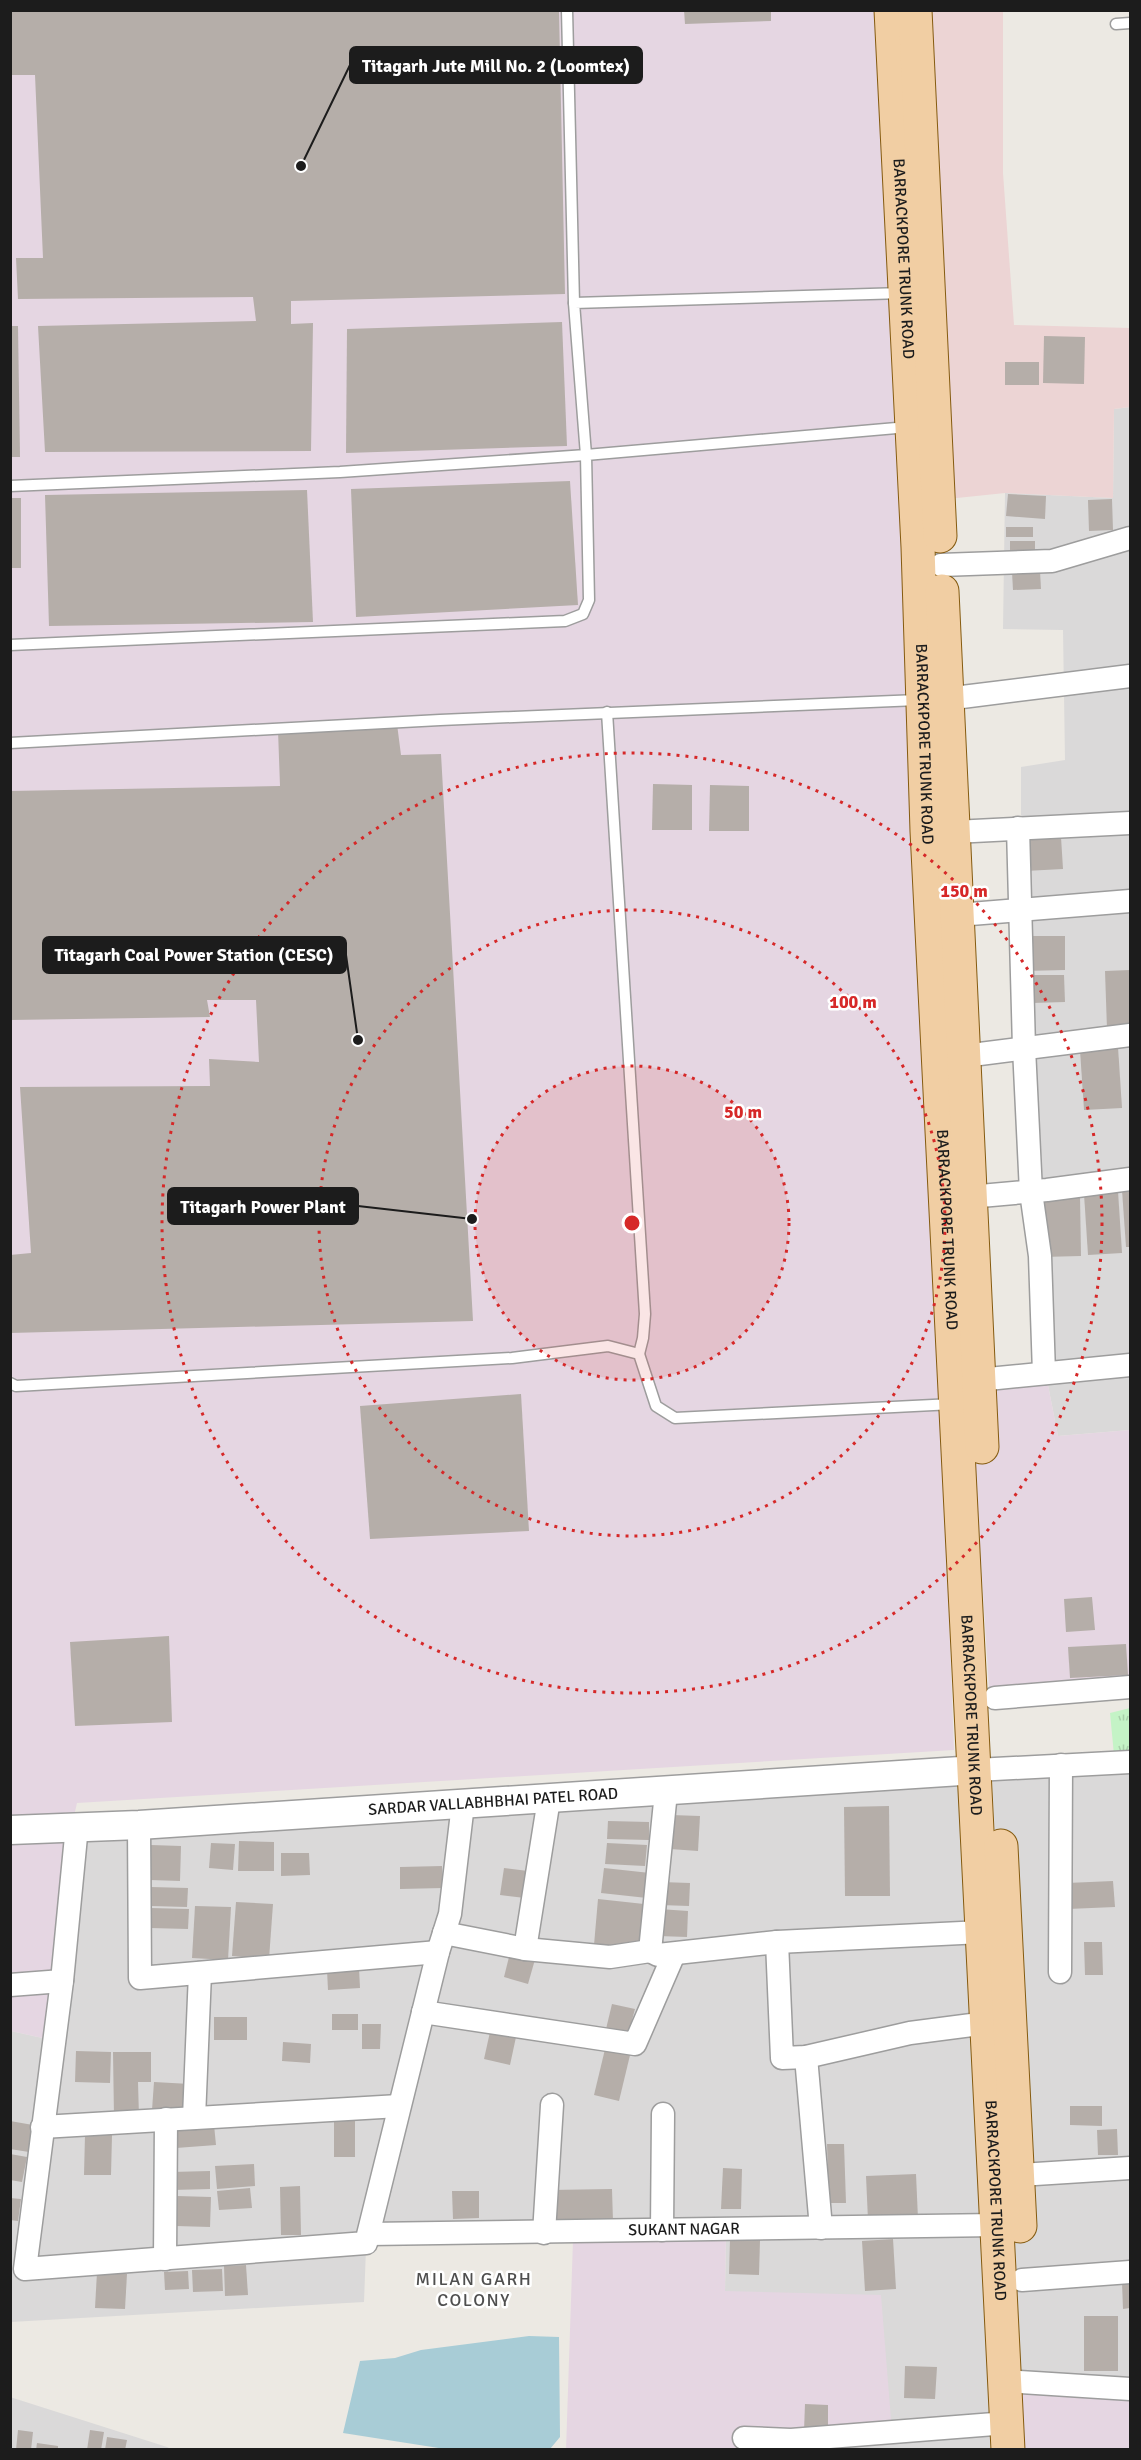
<svg xmlns="http://www.w3.org/2000/svg" width="1141" height="2460" viewBox="0 0 1141 2460" font-family="Signika,sans-serif">
<style>
.residential{fill:#dad9d9}
.commercial{fill:#ecd4d4}
.industrial{fill:#e5d6e2}
.park{fill:url(#park-tufts)}
.water{fill:#a8ccd6}
.building{fill:#b5aea9}
.lines{fill:none;stroke-linecap:round;stroke-linejoin:round}
.service-casing{stroke:#9d9d9d;stroke-width:13}
.minor-casing{stroke:#9d9d9d;stroke-width:25}
.tertiary-casing{stroke:#9d9d9d;stroke-width:31}
.primary-casing{stroke:#855b10;stroke-width:35}
.service{stroke:#fff;stroke-width:10}
.minor{stroke:#fff;stroke-width:22}
.tertiary{stroke:#fff;stroke-width:28}
.primary{stroke:#f1cea3;stroke-width:33}
.ring{fill:none;stroke:#d62828;stroke-width:3;stroke-dasharray:3 6}
.labels{text-anchor:middle;dominant-baseline:central;stroke-width:5;stroke-linejoin:round;paint-order:stroke}
.street-label{font-size:16px;fill:#1c1c1c;stroke:#fff}
.neighbourhood-label{font-size:18px;letter-spacing:1.5px;fill:#4f4f4f;stroke:#fff}
.centre{fill:#d62828;stroke:#fff;stroke-width:3}
.ring-label{font-size:18px;text-anchor:middle;font-weight:bold;fill:#d62828;stroke:#fff;stroke-width:5;stroke-linejoin:round;paint-order:stroke}
.leader{fill:none;stroke:#1c1c1c;stroke-width:2}
.callout-dot{fill:#1c1c1c;stroke:#fff;stroke-width:2}
.callout{fill:#1c1c1c;stroke:#1c1c1c;stroke-width:2}
.callout-label{font-size:18px;text-anchor:middle;font-weight:bold;fill:#fff}
</style>
<defs>
<pattern id="park-tufts" width="24" height="20" patternUnits="userSpaceOnUse" patternTransform="scale(1.5)"><rect width="24" height="20" fill="#c4f3c6"/><path d="M3 7l-1-3M5 7V3M7 7l1-3M15 17l-1-3M17 17v-4M19 17l1-3" fill="none" stroke="#a8d0aa"/></pattern>
</defs>
<rect width="100%" height="100%" fill="#ece9e3"/>
<g class="residential">
<path d="M1130,407V816L1021,820V767L1065,760L1063,630L1003,629L1005,493L1113,498L1114,409Z"/>
<path d="M1130,828V1358L1043,1367L1021,834Z"/>
<path d="M1130,1371V1430L1058,1436L1047,1380Z"/>
<path d="M1130,1770V2380L1017,2374L1009,2117L992,1777Z"/>
<path d="M974,1779L994,2226L362,2235L34,2259L84,1829Z"/>
<path d="M11,2031L47,2039L22,2275L366,2248L364,2302L11,2322Z"/>
<path d="M993,2229L1003,2449H754L725,2291L726,2235Z"/>
<path d="M10,2397L167,2447L171,2449H11Z"/>
</g>
<path class="commercial" d="M905,11H1003V173L1014,325L1130,328V407L1114,409L1113,498L1005,493L928,501Z"/>
<g class="industrial">
<path d="M11,11H886L900,304L954,1750L77,1803L69,1838L47,2039L11,2031Z"/>
<path d="M1047,1380L1058,1436L1130,1430V1691L990,1703L970,1387Z"/>
<path d="M726,2235L725,2291L881,2295L892,2432L754,2449L566,2450L573,2240Z"/>
<path d="M1020,2388L1130,2395V2449H1021Z"/>
</g>
<path class="park" d="M1130,1708V1754L1114,1755L1110,1713Z"/>
<path class="water" d="M529,2336L559,2337L560,2437L550,2449H445L343,2433L360,2361L395,2358L421,2350Z"/>
<g class="building">
<path d="M10,10H559L565,294L291,301V324L313,323L311,451L45,452L38,326L256,321L253,297L18,299L16,258H43L35,75H10Z"/>
<path d="M684,10H771V21L685,24Z"/>
<path d="M562,322L567,446L346,453L347,329Z"/>
<path d="M10,326H18L20,457H10Z"/>
<path d="M1044,336L1085,337L1084,384L1043,383Z"/>
<rect x="1005" y="362" width="34" height="23"/>
<path d="M570,481L578,605L356,617L351,489Z"/>
<path d="M307,490L313,622L49,626L45,495Z"/>
<path d="M1008,494L1046,496L1045,519L1006,516Z"/>
<rect x="10" y="498" width="11" height="70"/>
<path d="M1112,499L1113,530L1089,531L1088,500Z"/>
<rect x="1006" y="527" width="27" height="10"/>
<rect x="1010" y="541" width="25" height="15"/>
<path d="M1040,571L1041,589L1013,590L1012,572Z"/>
<path d="M397,724L401,755L441,754L473,1321L10,1333V1255L31,1253L20,1087L210,1086L209,1059L259,1062L256,1000H207L210,1017L10,1020V791L280,786L278,730Z"/>
<path d="M653,784L692,785V830H652Z"/>
<path d="M710,785L749,786V831H709Z"/>
<path d="M1061,837L1063,869L1025,871L1024,839Z"/>
<path d="M1024,936H1065V970L1024,971Z"/>
<path d="M1130,970V1029H1107L1105,971Z"/>
<path d="M1031,975H1064L1065,1002L1032,1003Z"/>
<path d="M1118,1047L1122,1108L1084,1110L1080,1050Z"/>
<path d="M1122,1190H1130V1247H1126Z"/>
<path d="M1118,1191L1122,1253L1088,1255L1084,1194Z"/>
<path d="M1080,1196L1081,1256L1042,1257L1041,1197Z"/>
<path d="M521,1394L529,1531L370,1539L360,1406Z"/>
<path d="M1092,1597L1095,1630L1066,1632L1064,1599Z"/>
<path d="M169,1636L172,1722L75,1726L70,1642Z"/>
<path d="M1126,1644L1128,1675L1070,1678L1068,1647Z"/>
<path d="M889,1806L890,1896H845L844,1807Z"/>
<path d="M671,1815L700,1816L698,1851L670,1849Z"/>
<path d="M608,1821L649,1822V1840L607,1839Z"/>
<path d="M239,1841L274,1842V1871H238Z"/>
<path d="M211,1843L235,1844L233,1870L209,1868Z"/>
<path d="M607,1843L647,1845L645,1866L605,1864Z"/>
<path d="M151,1845L181,1846L180,1881L150,1880Z"/>
<path d="M281,1853H309L310,1875L281,1876Z"/>
<path d="M442,1866L443,1888L400,1889V1867Z"/>
<path d="M504,1868L528,1871L525,1898L500,1895Z"/>
<path d="M604,1868L650,1873L647,1898L601,1893Z"/>
<path d="M1113,1881L1115,1907L1068,1909L1067,1883Z"/>
<path d="M661,1882L690,1883L689,1906L660,1905Z"/>
<path d="M151,1887L188,1888L187,1907L151,1906Z"/>
<path d="M598,1899L644,1904L640,1949L594,1945Z"/>
<path d="M236,1902L273,1904L269,1959L232,1956Z"/>
<path d="M195,1906L231,1907L228,1960L192,1958Z"/>
<path d="M150,1908L189,1909L188,1929L150,1928Z"/>
<path d="M659,1909L688,1911L687,1937L658,1936Z"/>
<path d="M1084,1942H1102L1103,1975H1085Z"/>
<path d="M511,1949L536,1956L528,1984L504,1977Z"/>
<path d="M359,1968L360,1988L328,1990L327,1970Z"/>
<path d="M612,2004L635,2009L628,2035L606,2029Z"/>
<rect x="332" y="2014" width="26" height="16"/>
<rect x="214" y="2017" width="33" height="23"/>
<path d="M362,2024H381L380,2049H362Z"/>
<path d="M490,2032L516,2037L510,2065L484,2059Z"/>
<path d="M283,2042L311,2044L310,2063L282,2061Z"/>
<path d="M606,2045L631,2051L619,2101L594,2095Z"/>
<path d="M76,2051L111,2052L110,2083L75,2082Z"/>
<path d="M113,2052H151V2082H138L139,2117H114Z"/>
<path d="M154,2082L190,2084L189,2111L152,2110Z"/>
<path d="M1070,2106H1102V2126L1070,2125Z"/>
<rect x="334" y="2119" width="21" height="38"/>
<path d="M10,2121L33,2125L29,2152L10,2149Z"/>
<path d="M214,2125L216,2145L176,2148L175,2128Z"/>
<path d="M1117,2129L1118,2155H1098L1097,2130Z"/>
<path d="M85,2135H112L111,2175H84Z"/>
<path d="M827,2144H844L846,2203H829Z"/>
<path d="M10,2154L27,2157L22,2182L10,2180Z"/>
<path d="M254,2164L255,2186L217,2189L215,2166Z"/>
<path d="M723,2168L742,2169L741,2209H721Z"/>
<path d="M210,2171V2189L172,2190L171,2172Z"/>
<path d="M916,2174L918,2219L868,2220L866,2176Z"/>
<path d="M300,2186L301,2235H281L280,2187Z"/>
<path d="M250,2188L252,2208L219,2210L217,2191Z"/>
<path d="M612,2189L613,2222L551,2223L550,2190Z"/>
<path d="M452,2191H479V2218L453,2219Z"/>
<path d="M177,2196L211,2197L210,2227L176,2226Z"/>
<path d="M10,2198L21,2199L18,2221L10,2220Z"/>
<path d="M730,2239L760,2240L759,2275L729,2274Z"/>
<path d="M893,2239L896,2289L865,2291L862,2241Z"/>
<path d="M246,2265L248,2295L225,2296L224,2266Z"/>
<path d="M222,2269L223,2291L193,2292L192,2270Z"/>
<path d="M188,2271L189,2289L165,2290L164,2272Z"/>
<path d="M97,2272L127,2274L125,2309L95,2308Z"/>
<path d="M1122,2282H1130V2308L1123,2309Z"/>
<rect x="1084" y="2316" width="34" height="55"/>
<path d="M905,2366L937,2367L935,2399L904,2398Z"/>
<path d="M805,2404L828,2405V2431H804Z"/>
<path d="M18,2430L33,2432L31,2450H16Z"/>
<path d="M90,2430L104,2432L101,2450H87Z"/>
<path d="M107,2437L127,2440L125,2450H105Z"/>
<path d="M37,2443L58,2446V2450H36Z"/>
</g>
<g class="lines">
<defs>
<g id="service">
<path d="M567,10L574,303"/>
<path d="M1116,24L1130,23"/>
<path d="M10,486L340,472L586,455L574,303L903,293"/>
<path d="M10,645L565,621L583,614L589,600L586,455L908,427"/>
<path d="M607,712L645,1314L643,1338L639,1354"/>
<path d="M10,743L440,720L918,700"/>
<path d="M10,1383L16,1386L512,1358L608,1346L639,1354L656,1406L675,1418L953,1404"/>
</g>
<g id="minor">
<path d="M941,565L1052,561L1130,538"/>
<path d="M946,699L1130,676"/>
<path d="M1018,828L1024,1048L1031,1192L1040,1256L1044,1373"/>
<path d="M954,832L1130,823"/>
<path d="M958,915L1130,901"/>
<path d="M964,1056L1130,1035"/>
<path d="M969,1197L1047,1190L1130,1179"/>
<path d="M978,1380L1130,1365"/>
<path d="M995,1698L1130,1687"/>
<path d="M976,1770L1130,1762"/>
<path d="M666,1792L650,1951L658,1955L777,1942L982,1932"/>
<path d="M139,1825L140,1978L438,1952"/>
<path d="M77,1826L62,1981L25,2269L366,2243L438,1952L450,1914L463,1804"/>
<path d="M444,1933L525,1949L610,1957L650,1951"/>
<path d="M777,1942L782,2058L806,2057L910,2033L987,2023"/>
<path d="M525,1949L549,1799"/>
<path d="M1060,1972L1061,1765"/>
<path d="M10,1985L62,1981"/>
<path d="M423,2012L635,2044L674,1954"/>
<path d="M806,2057L821,2228"/>
<path d="M194,2118L200,1973"/>
<path d="M42,2127L399,2106"/>
<path d="M1003,2176L1130,2168"/>
<path d="M662,2230L663,2114"/>
<path d="M544,2233L552,2105"/>
<path id="s1" d="M369,2234L997,2225"/>
<path d="M165,2259L166,2119"/>
<path d="M1022,2280L1130,2272"/>
<path d="M1005,2381L1130,2389"/>
<path d="M744,2438L791,2440L1007,2423"/>
</g>
<g id="tertiary">
<path id="s2" d="M10,1830L139,1825L976,1770"/>
</g>
<g id="primary">
<path id="s3" d="M891,10L918,547L927,831L1008,2450"/>
<path d="M915,10L940,536"/>
<path d="M942,591L982,1447"/>
<path d="M1001,1846L1020,2226"/>
</g>
</defs>
<use href="#service" class="service-casing"/>
<use href="#minor" class="minor-casing"/>
<use href="#tertiary" class="tertiary-casing"/>
<use href="#primary" class="primary-casing"/>
<use href="#service" class="service"/>
<use href="#minor" class="minor"/>
<use href="#tertiary" class="tertiary"/>
<use href="#primary" class="primary"/>
</g>
<circle cx="632" cy="1223" r="157" fill="#d62828" fill-opacity=".12"/>
<g class="ring">
<circle cx="632" cy="1223" r="157"/>
<circle cx="632" cy="1223" r="313"/>
<circle cx="632" cy="1223" r="470"/>
</g>
<g class="labels">
<g class="street-label">
<text stroke="none"><textPath href="#s3" startOffset="249">BARRACKPORE TRUNK ROAD</textPath></text>
<text stroke="none"><textPath href="#s3" startOffset="735">BARRACKPORE TRUNK ROAD</textPath></text>
<text stroke="none"><textPath href="#s3" startOffset="1221">BARRACKPORE TRUNK ROAD</textPath></text>
<text stroke="none"><textPath href="#s3" startOffset="1707">BARRACKPORE TRUNK ROAD</textPath></text>
<text stroke="none"><textPath href="#s2" startOffset="484">SARDAR VALLABHBHAI PATEL ROAD</textPath></text>
<text stroke="none"><textPath href="#s3" startOffset="2193">BARRACKPORE TRUNK ROAD</textPath></text>
<text stroke="none"><textPath href="#s1" startOffset="315">SUKANT NAGAR</textPath></text>
</g>
<g class="neighbourhood-label">
<text x="474" y="2279">MILAN GARH<tspan x="474" dy="21">COLONY</tspan></text>
</g>
</g>
<circle cx="632" cy="1223" r="9" class="centre"/>
<g class="ring-label">
<text x="964" y="897">150 m</text>
<text x="853" y="1008">100 m</text>
<text x="743" y="1118">50 m</text>
</g>
<path class="leader" d="M301 166L350 65M358 1040L346 955M472 1219L358 1206"/>
<g class="callout-dot">
<circle cx="301" cy="166" r="6"/>
<circle cx="358" cy="1040" r="6"/>
<circle cx="472" cy="1219" r="6"/>
</g>
<g class="callout">
<rect x="350" y="47" width="292" height="36" rx="6"/>
<rect x="43" y="937" width="303" height="36" rx="6"/>
<rect x="168" y="1188" width="190" height="36" rx="6"/>
</g>
<g class="callout-label">
<text x="496" y="72">Titagarh Jute Mill No. 2 (Loomtex)</text>
<text x="194" y="961">Titagarh Coal Power Station (CESC)</text>
<text x="263" y="1213">Titagarh Power Plant</text>
</g>
<rect width="1141" height="2460" fill="none" stroke="#1c1c1c" stroke-width="24"/>
</svg>
